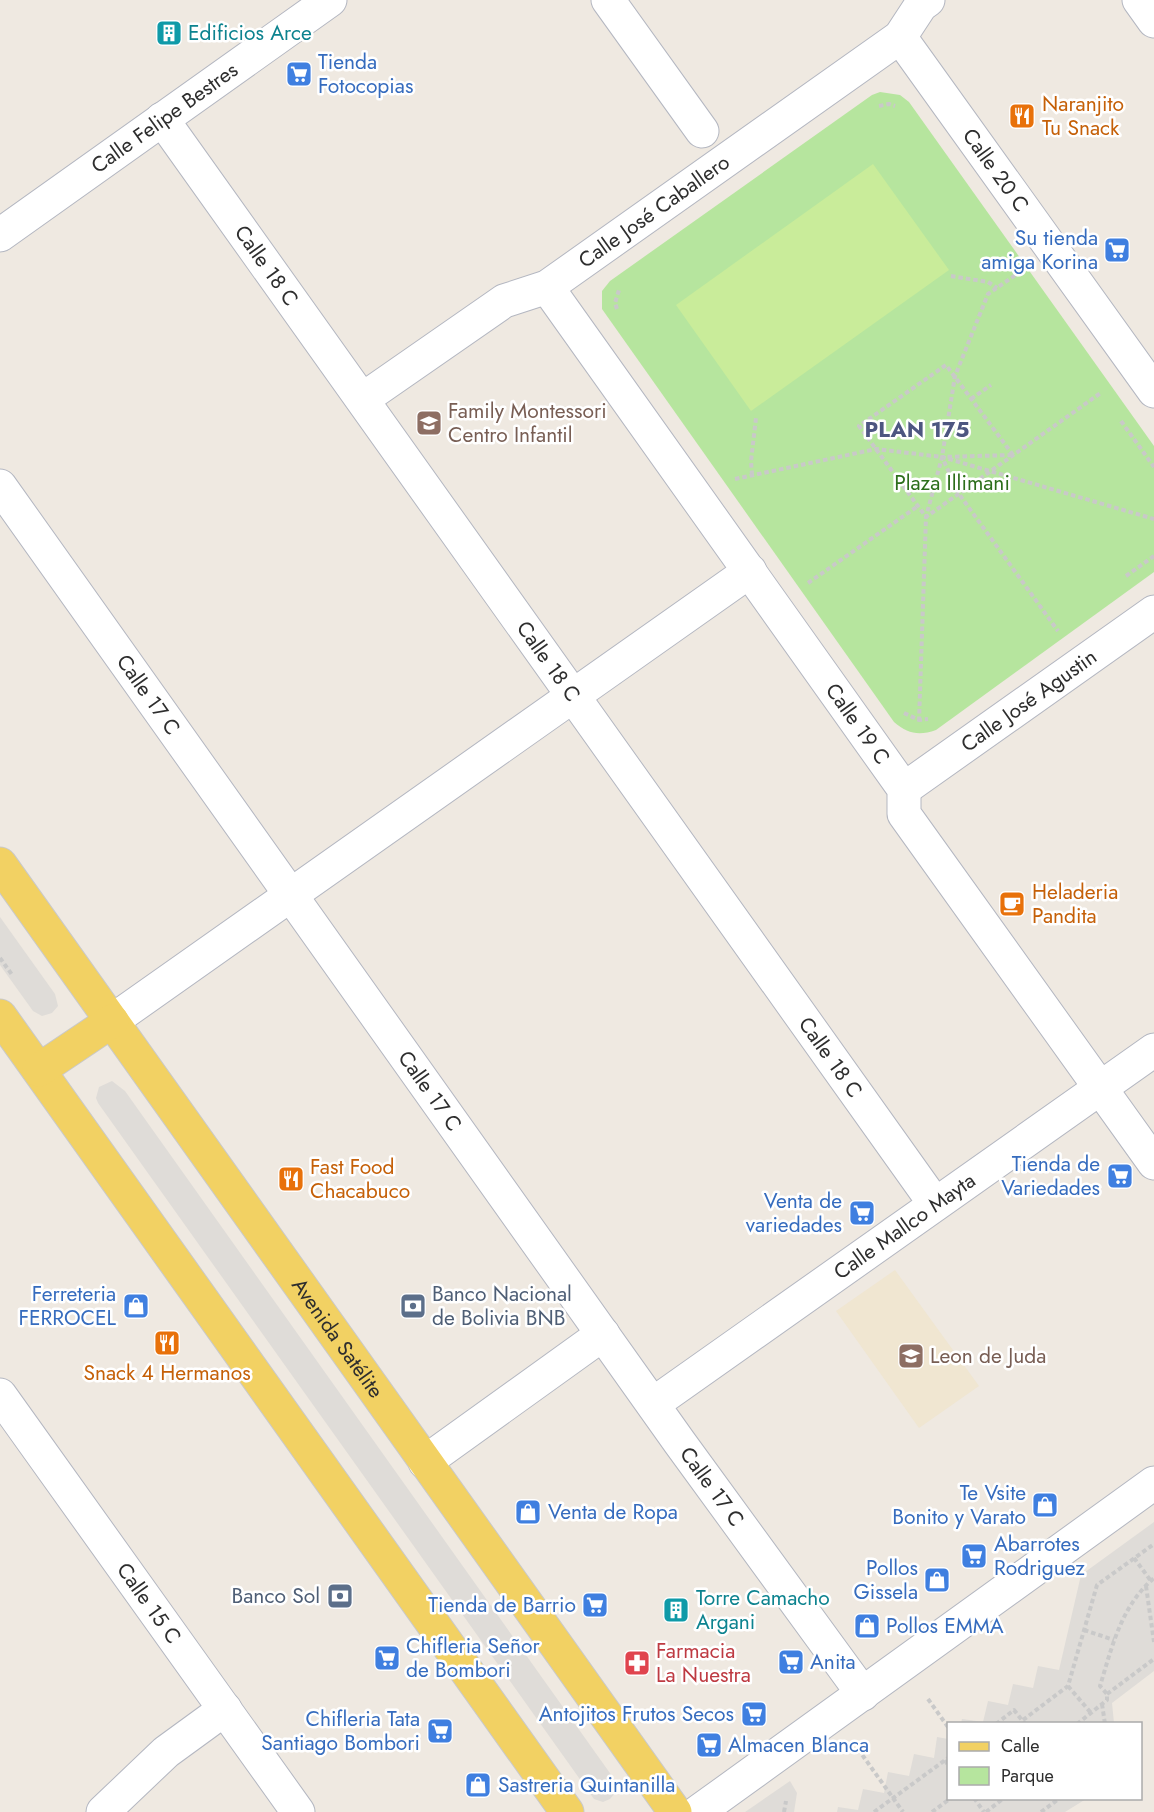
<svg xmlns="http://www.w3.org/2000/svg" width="1154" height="1812" viewBox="0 0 1154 1812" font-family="Jost,sans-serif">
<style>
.education{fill:#f0e6d1}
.green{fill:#b6e59e}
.pitch{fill:#c9ec9a}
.plaza{fill:#dfdcd8}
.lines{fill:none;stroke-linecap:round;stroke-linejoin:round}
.minor-casing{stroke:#b4b7c1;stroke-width:35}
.major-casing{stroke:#c9c9c9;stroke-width:35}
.path{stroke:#c9c9c9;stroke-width:4;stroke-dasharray:4.5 3;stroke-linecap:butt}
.minor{stroke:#fff;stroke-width:33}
.major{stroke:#f2d163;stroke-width:33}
.labels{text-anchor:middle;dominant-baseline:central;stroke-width:5;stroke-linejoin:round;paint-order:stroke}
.culture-label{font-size:21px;fill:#0d838f;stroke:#fff;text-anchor:start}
.shop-label{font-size:21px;fill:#366cbe;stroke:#fff;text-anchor:end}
.food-label{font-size:21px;fill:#c56008;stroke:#fff;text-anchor:start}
.street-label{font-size:21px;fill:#2e2e2e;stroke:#fff}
.education-label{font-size:21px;fill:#785e54;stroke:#fff;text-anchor:start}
.park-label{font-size:21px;fill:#2c6e1b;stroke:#fff}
.service-label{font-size:21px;fill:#4e5e75;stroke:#fff;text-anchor:start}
.health-label{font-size:21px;fill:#be3a42;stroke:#fff;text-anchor:start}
.neighbourhood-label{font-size:22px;font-weight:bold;fill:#4d5680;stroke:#fff}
</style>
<rect width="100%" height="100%" fill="#efe9e1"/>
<path class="education" d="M895,1270L979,1386L919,1428L836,1311Z"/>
<path class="green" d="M880,92L900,95L909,102L1154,446V572L936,730C919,736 908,734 894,722L602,309V291L610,281L872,95Z"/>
<path class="pitch" d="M873,164L949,270L751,411L676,305Z"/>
<g class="plaza">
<path d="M0,917L55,994L58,1006L52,1013L42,1016L33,1011L0,965Z"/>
<path d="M112,1081L125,1091L617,1783L616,1792L610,1799L603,1802L594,1799L98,1103L96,1098L99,1087Z"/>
<path d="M1154,1522V1671L1112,1703L1114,1723H961L962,1719L983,1722L988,1701L1008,1705L1013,1684L1033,1688L1038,1666L1059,1670L1081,1575Z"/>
<path d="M937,1737L948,1739V1798L1086,1799L1065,1812H837L838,1807L858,1810L863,1789L884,1793L888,1772L909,1776L914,1754L934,1758Z"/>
<path d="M790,1781L797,1793L794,1812H745Z"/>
</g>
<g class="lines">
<defs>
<g id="minor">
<path d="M608,0L702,131"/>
<path d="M1139,0L1154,21"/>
<path id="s1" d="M900,37L1154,391"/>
<path id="s2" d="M162,119L935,1204"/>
<path id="s3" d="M0,235L330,0"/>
<path id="s4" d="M547,287L904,789V814L1154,1163"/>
<path id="s5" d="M363,399L504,301L547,287L900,37L921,5L928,0"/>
<path id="s6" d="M0,486L680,1443L863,1694"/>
<path id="s7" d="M904,789L1154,612"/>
<path d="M112,1021L750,571"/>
<path id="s8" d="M0,1395L298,1812"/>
<path id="s9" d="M653,1404L1154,1050"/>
<path d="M425,1462L603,1334"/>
<path d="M103,1812L166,1752L225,1709"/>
<path d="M698,1812L1154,1483"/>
</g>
<g id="major">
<path id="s10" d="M0,864L675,1812"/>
<path d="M0,1016L567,1812"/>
<path d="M39,1070L112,1021"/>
</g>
</defs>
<use href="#minor" class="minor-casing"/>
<use href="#major" class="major-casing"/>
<g class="path">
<path d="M879,106L889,104L895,106"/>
<path d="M951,276L988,282L997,288"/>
<path d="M617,309L615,303L619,290"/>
<path d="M971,399L991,385"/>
<path d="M1121,421L1154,467"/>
<path d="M1012,455L942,457L959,494L1058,631"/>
<path d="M1013,455L946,365L859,426L926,517L1102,392"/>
<path d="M752,475L751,461L756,418"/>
<path d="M735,479L876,449L942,457L1154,519"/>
<path d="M1126,576L1154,556"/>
<path d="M808,583L918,506"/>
<path d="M904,713L919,720L928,719"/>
<path d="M919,721L926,517L942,457L955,376L988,294L1017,274"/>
<path d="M0,958L13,976"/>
<path d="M1134,1558L1151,1581"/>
<path d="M1146,1586L1154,1642"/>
<path d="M1084,1630L1114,1640"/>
<path d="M1068,1686L1091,1713"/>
<path d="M1107,1694L1154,1659"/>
<path d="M928,1699L948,1727"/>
<path d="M1102,1704L1105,1724"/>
<path d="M1023,1720L1068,1686L1097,1585L1154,1544"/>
<path d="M996,1724L1014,1710L1025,1724"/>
<path d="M1077,1724L1107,1700V1694L1100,1686C1112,1647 1121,1606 1154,1578"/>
<path d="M858,1749L903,1812"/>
<path d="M945,1760L948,1765"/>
<path d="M974,1798L984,1812"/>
<path d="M784,1812L786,1801"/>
<path d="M874,1812L948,1758"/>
<path d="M932,1812L951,1798"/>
<path d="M986,1812L1004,1798"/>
<path d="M1041,1812L1060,1798"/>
</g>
<use href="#minor" class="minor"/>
<use href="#major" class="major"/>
</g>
<defs>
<symbol id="building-square" viewBox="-11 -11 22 22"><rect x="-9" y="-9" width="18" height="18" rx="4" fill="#0f9aa8" stroke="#fff"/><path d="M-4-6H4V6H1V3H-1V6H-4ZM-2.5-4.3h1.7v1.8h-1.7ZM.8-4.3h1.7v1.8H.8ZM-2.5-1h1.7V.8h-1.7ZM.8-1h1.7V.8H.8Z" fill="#fff"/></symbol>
<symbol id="supermarket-square" viewBox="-11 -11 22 22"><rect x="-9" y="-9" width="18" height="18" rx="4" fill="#3f7fe0" stroke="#fff"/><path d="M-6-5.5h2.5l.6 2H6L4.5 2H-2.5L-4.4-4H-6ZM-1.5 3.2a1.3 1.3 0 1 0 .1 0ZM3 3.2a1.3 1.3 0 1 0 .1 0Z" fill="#fff"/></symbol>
<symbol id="restaurant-square" viewBox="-11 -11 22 22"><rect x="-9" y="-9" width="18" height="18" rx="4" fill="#e8710a" stroke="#fff"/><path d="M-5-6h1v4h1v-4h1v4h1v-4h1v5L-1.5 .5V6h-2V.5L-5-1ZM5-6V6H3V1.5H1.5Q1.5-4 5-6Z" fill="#fff"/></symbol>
<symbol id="school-square" viewBox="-11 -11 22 22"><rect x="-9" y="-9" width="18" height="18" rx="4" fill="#8d6e63" stroke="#fff"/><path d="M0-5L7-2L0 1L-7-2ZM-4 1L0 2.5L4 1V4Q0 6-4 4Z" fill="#fff"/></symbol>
<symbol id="cafe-square" viewBox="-11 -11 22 22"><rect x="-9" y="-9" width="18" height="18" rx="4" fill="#e8710a" stroke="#fff"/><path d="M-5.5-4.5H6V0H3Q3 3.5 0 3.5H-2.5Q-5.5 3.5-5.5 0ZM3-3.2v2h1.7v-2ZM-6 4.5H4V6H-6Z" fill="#fff"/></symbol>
<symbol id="shop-square" viewBox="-11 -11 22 22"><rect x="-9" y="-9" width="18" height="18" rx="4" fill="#3f7fe0" stroke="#fff"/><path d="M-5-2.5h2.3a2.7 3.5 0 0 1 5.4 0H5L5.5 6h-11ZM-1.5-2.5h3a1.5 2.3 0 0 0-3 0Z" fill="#fff"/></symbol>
<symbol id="bank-square" viewBox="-11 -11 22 22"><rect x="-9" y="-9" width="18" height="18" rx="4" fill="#5c6f8a" stroke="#fff"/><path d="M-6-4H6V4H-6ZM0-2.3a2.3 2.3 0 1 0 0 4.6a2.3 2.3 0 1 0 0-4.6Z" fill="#fff"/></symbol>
<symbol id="pharmacy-square" viewBox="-11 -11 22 22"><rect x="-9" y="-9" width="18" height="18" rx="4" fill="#e0444e" stroke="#fff"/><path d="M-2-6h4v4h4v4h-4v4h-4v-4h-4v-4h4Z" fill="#fff"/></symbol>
</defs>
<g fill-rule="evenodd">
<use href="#building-square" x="154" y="18" width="30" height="30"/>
<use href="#supermarket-square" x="284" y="59" width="30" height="30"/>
<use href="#restaurant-square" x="1007" y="101" width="30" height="30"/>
<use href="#supermarket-square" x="1102" y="235" width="30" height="30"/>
<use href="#school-square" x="414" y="408" width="30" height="30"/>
<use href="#cafe-square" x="997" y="889" width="30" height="30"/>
<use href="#supermarket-square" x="1105" y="1161" width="30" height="30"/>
<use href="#restaurant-square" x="276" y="1164" width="30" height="30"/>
<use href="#supermarket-square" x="847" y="1198" width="30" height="30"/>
<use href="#shop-square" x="121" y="1291" width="30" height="30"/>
<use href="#bank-square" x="398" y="1291" width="30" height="30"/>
<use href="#restaurant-square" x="152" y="1328" width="30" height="30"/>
<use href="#school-square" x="896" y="1341" width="30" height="30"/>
<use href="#shop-square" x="1030" y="1490" width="30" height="30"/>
<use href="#shop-square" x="513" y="1497" width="30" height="30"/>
<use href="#supermarket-square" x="959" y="1541" width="30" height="30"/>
<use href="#shop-square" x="922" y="1565" width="30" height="30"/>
<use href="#bank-square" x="325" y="1581" width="30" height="30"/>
<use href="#supermarket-square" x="580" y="1590" width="30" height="30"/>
<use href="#building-square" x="661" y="1595" width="30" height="30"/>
<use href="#shop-square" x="852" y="1611" width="30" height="30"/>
<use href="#supermarket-square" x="372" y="1643" width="30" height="30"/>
<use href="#supermarket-square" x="776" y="1647" width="30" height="30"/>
<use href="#pharmacy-square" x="622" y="1648" width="30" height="30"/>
<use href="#supermarket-square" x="739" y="1699" width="30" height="30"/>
<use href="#supermarket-square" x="425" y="1716" width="30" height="30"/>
<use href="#supermarket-square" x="694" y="1730" width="30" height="30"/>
<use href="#shop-square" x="463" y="1770" width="30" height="30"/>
</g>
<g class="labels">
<g class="culture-label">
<text x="188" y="33">Edificios Arce</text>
<text x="696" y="1598">Torre Camacho<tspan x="696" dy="24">Argani</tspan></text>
</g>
<g class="shop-label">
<text x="318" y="62" text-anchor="start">Tienda<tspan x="318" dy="24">Fotocopias</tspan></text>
<text x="1098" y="238">Su tienda<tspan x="1098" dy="24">amiga Korina</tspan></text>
<text x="1100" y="1164">Tienda de<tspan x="1100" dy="24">Variedades</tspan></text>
<text x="842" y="1201">Venta de<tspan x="842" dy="24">variedades</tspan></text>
<text x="116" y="1294">Ferreteria<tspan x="116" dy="24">FERROCEL</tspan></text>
<text x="1026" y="1493">Te Vsite<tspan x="1026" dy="24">Bonito y Varato</tspan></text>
<text x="548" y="1512" text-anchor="start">Venta de Ropa</text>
<text x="994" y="1544" text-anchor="start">Abarrotes<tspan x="994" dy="24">Rodriguez</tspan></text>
<text x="918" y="1568">Pollos<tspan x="918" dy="24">Gissela</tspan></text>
<text x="576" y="1605">Tienda de Barrio</text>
<text x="886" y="1626" text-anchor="start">Pollos EMMA</text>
<text x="406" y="1646" text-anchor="start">Chifleria Señor<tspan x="406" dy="24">de Bombori</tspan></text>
<text x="810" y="1662" text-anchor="start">Anita</text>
<text x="734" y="1714">Antojitos Frutos Secos</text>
<text x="420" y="1719">Chifleria Tata<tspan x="420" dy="24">Santiago Bombori</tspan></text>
<text x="728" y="1745" text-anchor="start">Almacen Blanca</text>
<text x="498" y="1785" text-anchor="start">Sastreria Quintanilla</text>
</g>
<g class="food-label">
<text x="1042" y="104">Naranjito<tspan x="1042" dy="24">Tu Snack</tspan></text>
<text x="1032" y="892">Heladeria<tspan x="1032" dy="24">Pandita</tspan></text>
<text x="310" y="1167">Fast Food<tspan x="310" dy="24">Chacabuco</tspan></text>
<text x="167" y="1373" text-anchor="middle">Snack 4 Hermanos</text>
</g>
<g class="street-label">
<text stroke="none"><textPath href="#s3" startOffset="202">Calle Felipe Bestres</textPath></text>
<text stroke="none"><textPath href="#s1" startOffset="164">Calle 20 C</textPath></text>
<text stroke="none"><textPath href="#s5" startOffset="348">Calle José Caballero</textPath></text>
<text stroke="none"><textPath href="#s2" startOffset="180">Calle 18 C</textPath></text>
<text stroke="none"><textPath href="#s2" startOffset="666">Calle 18 C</textPath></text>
<text stroke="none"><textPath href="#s6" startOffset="256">Calle 17 C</textPath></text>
<text stroke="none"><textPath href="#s7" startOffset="153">Calle José Agustin</textPath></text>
<text stroke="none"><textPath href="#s4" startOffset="536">Calle 19 C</textPath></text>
<text stroke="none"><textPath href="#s2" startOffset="1152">Calle 18 C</textPath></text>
<text stroke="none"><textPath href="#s6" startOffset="742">Calle 17 C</textPath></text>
<text stroke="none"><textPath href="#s9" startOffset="308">Calle Mallco Mayta</textPath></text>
<text stroke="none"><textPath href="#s10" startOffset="582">Avenida Satélite</textPath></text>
<text stroke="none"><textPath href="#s6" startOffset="1228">Calle 17 C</textPath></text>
<text stroke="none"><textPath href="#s8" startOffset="256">Calle 15 C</textPath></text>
</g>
<g class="education-label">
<text x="448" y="411">Family Montessori<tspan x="448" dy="24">Centro Infantil</tspan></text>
<text x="930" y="1356">Leon de Juda</text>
</g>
<g class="park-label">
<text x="952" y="483">Plaza Illimani</text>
</g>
<g class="service-label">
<text x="432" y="1294">Banco Nacional<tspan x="432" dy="24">de Bolivia BNB</tspan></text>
<text x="320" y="1596" text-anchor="end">Banco Sol</text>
</g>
<g class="health-label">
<text x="656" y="1651">Farmacia<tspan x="656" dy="24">La Nuestra</tspan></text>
</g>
<g class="neighbourhood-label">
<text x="917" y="429">PLAN 175</text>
</g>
</g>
<rect x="947" y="1722" width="195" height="78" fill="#ffffff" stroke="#ababab" stroke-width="1.5"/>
<rect x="959" y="1742" width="30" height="9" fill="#f2d163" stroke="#ababab" stroke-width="1.5"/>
<text x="1001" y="1752" font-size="18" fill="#2e2e2e">Calle</text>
<rect x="959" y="1767" width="30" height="18" fill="#b6e59e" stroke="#ababab" stroke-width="1.5"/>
<text x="1001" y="1782" font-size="18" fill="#2e2e2e">Parque</text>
</svg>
